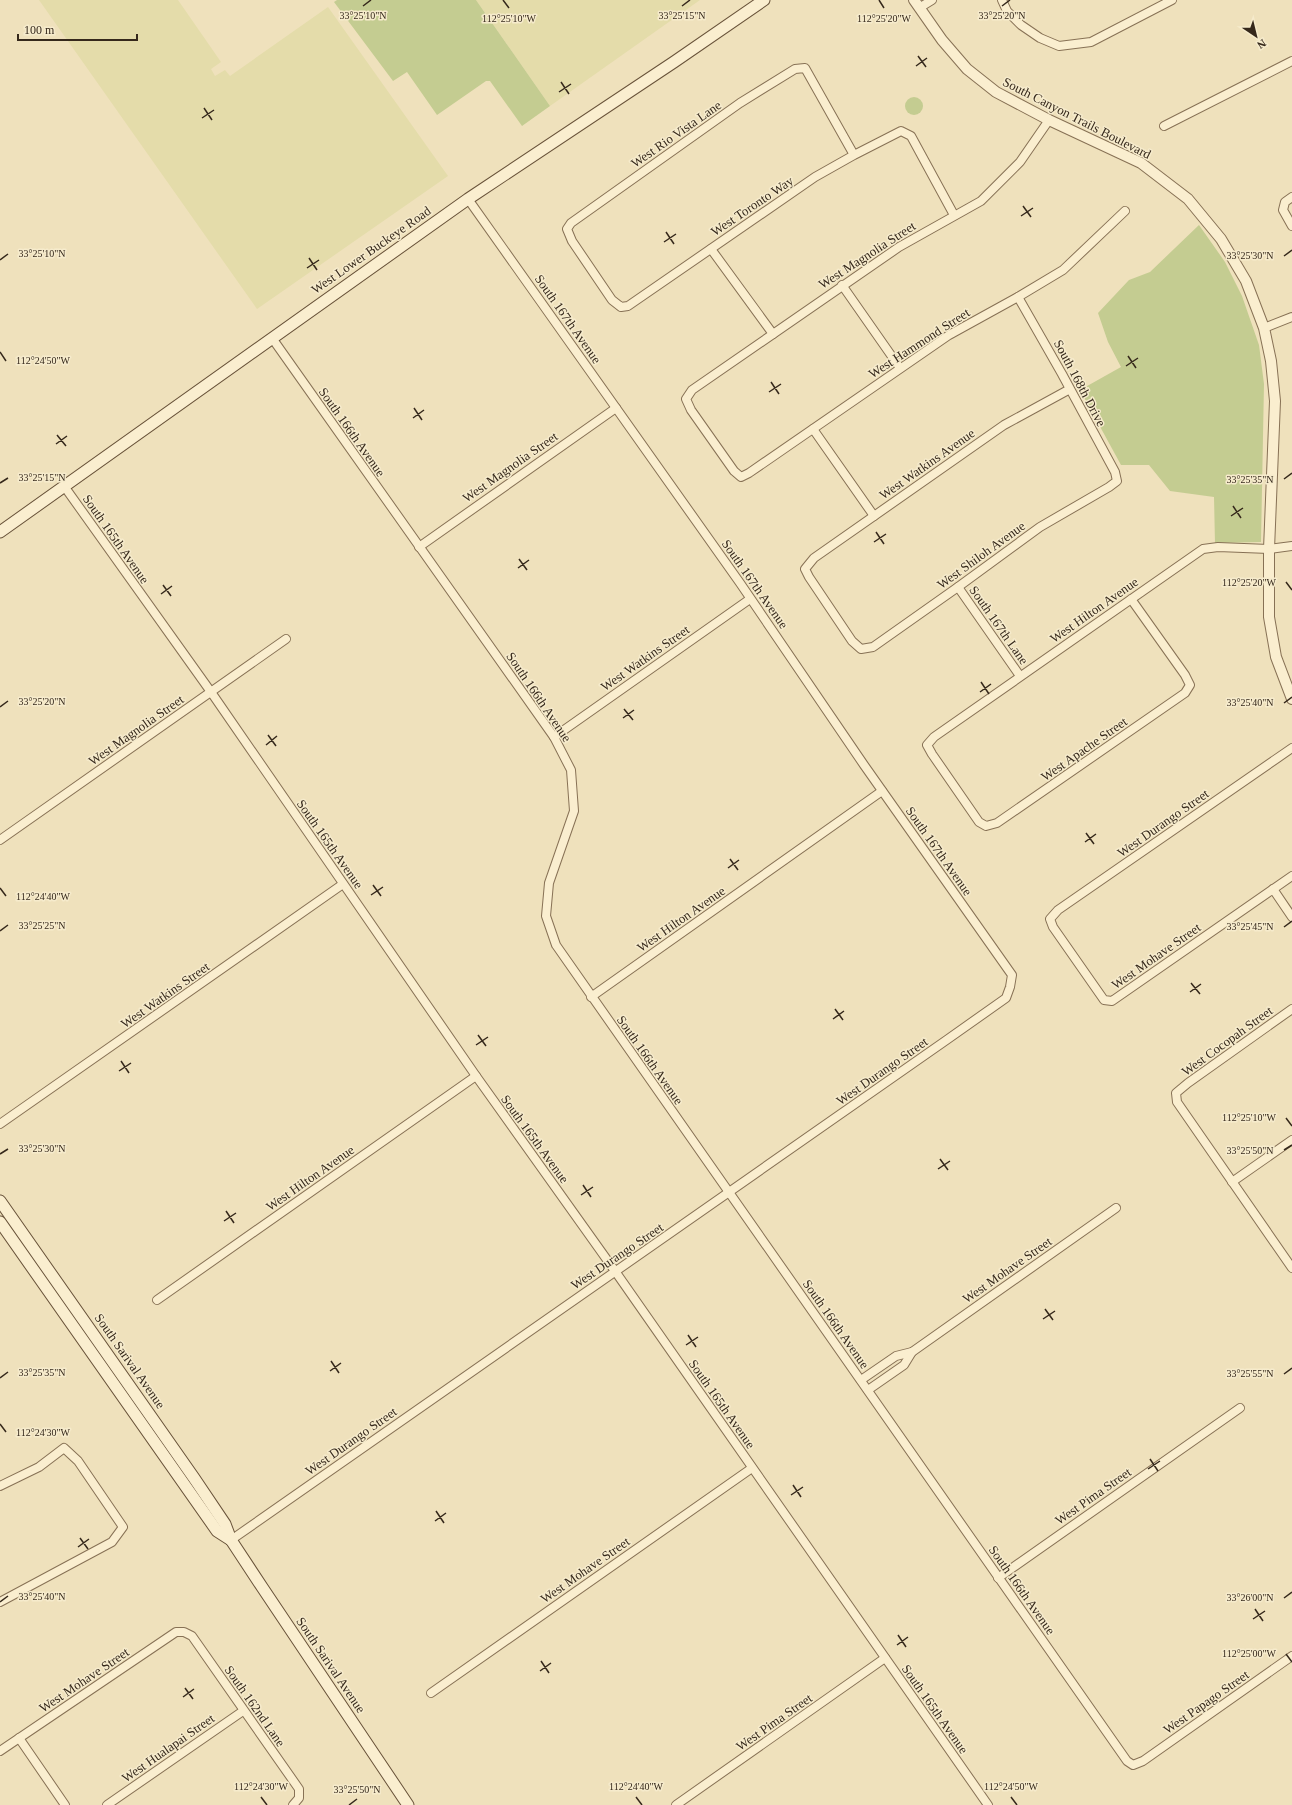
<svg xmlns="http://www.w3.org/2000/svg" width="1292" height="1805" viewBox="0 0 1292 1805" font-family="Georgia,serif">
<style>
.farmland{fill:#e4dcaa}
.green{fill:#c4cc91}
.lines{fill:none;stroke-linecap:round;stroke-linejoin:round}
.minor-casing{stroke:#877155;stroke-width:10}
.tertiary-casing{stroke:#877155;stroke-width:12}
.secondary-casing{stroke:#685239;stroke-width:13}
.minor{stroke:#faeecf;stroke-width:8}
.tertiary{stroke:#faeecf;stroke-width:10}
.secondary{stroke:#faeecf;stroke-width:11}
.ticks{fill:none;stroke:#35281b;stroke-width:1.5}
.labels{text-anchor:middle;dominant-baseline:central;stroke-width:3;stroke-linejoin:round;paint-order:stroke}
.street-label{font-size:13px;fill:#35281b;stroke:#f6ebcc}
.ticks-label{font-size:10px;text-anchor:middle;fill:#35281b;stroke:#f6ebcc;stroke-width:3;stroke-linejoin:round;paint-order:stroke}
</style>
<rect width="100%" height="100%" fill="#efe1bc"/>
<g class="farmland">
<path d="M39,0H178L221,62L211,69L215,76L225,70L230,76L328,7L448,176L257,309Z"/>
<path d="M476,0H700L550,106Z"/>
</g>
<g class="green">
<path d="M337,0H476L550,106L522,126L490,81H486L437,115L407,72L393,81L334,2Z"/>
<circle cx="914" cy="106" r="9"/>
<path d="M1199,225L1225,262L1242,296L1259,345L1264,384L1261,542L1215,543L1214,497L1170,491L1149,465H1121L1080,390L1121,367L1108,342L1098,313L1129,280L1150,272Z"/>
</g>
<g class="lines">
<defs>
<g id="minor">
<path d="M1002,0L1007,11L1021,25L1040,38L1059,46L1091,42L1172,0"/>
<path d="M919,8L932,0"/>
<path d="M1049,120L1020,162L981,201L899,247L692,390L686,399L691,410L734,471L741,477L749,473L949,335L1018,297L1063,270L1125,211"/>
<path d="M1164,126L1292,61"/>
<path d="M854,155L805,68L795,69L740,103L571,223L567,229L572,241L612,300L621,307L628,306L815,177L854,155L901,131L911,136L954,215"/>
<path d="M1292,197L1285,202L1283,210L1292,226"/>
<path d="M711,249L773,334"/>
<path d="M842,285L900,368"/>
<path d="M1018,297L1062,374L1115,472L1117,481L1109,487L1040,527L958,587L873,647L861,649L852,641L809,577L805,569L814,558L1004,425L1070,389"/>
<path d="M1264,328L1292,317"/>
<path d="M272,338L554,737L571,770L574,811L549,883L546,916L556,945L1127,1761L1133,1765L1143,1761L1292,1656"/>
<path d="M813,429L874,516"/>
<path d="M64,486L211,692L476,1076L615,1271L988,1805"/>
<path d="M419,547L616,408"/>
<path d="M958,587L1020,676"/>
<path d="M1131,599L1185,675L1190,685L1185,693L997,823L986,826L979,822L932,754L927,745L934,737L1203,549L1218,547L1269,549L1292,546"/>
<path d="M554,737L750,599"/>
<path d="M1292,748L1058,910L1050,919L1053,927L1104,1000L1112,1001L1292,876"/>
<path d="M0,840L286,639"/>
<path d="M1273,889L1292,917"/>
<path d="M591,997L882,791"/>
<path d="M1292,1009L1188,1083L1176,1093L1177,1102L1292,1268"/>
<path d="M0,1124L343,884"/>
<path d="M1232,1182L1292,1140"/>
<path d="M157,1300L476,1076"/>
<path d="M861,1380L896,1356L912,1352L1116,1208"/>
<path d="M868,1390L904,1365L912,1352"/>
<path d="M0,1486L39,1467L64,1448L78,1461L123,1527L112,1542L0,1602"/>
<path d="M231,1540C490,1359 749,1180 1006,998L1010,987L1012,975L864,765L740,583L468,199"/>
<path d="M998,1578L1240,1408"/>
<path d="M431,1693L752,1468"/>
<path d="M19,1738L65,1805"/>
<path d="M0,1751L176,1632H184L192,1636L299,1789V1798L293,1805"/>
<path d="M107,1805L243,1711"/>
<path d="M676,1805L885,1658"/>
</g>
<path id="tertiary" d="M914,0L942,40L967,69L996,92L1049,120L1141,163L1188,199L1221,239L1246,281L1264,328L1271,361L1275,401L1269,549V617L1276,657L1292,699"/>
<g id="secondary">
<path d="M0,532L468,199L674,62L764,0"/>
<path d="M0,1201L194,1478L225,1524L231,1540L262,1587L408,1805"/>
<path d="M0,1222L217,1531L231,1540"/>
</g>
</defs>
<use href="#minor" class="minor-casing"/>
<use href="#tertiary" class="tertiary-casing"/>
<use href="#secondary" class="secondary-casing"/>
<use href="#minor" class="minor"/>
<use href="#tertiary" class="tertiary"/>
<use href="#secondary" class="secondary"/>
</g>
<path class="ticks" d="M503,0L509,8M879,0L884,8M363,6L371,0M682,6L690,0M1002,6L1010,0M918,56L926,67M916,66L927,58M561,82L569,94M559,92L571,84M204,108L212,120M202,118L214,110M1023,206L1031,217M1021,216L1033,208M666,232L674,244M664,242L676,234M1284,256L1292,250M309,258L317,270M0,260L8,254M307,268L319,260M0,352L6,361M1128,356L1136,368M1126,366L1138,358M771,382L779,394M769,392L781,384M414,408L422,420M413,418L424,410M57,435L66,446M56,444L67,436M1284,479L1292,473M0,483L8,478M1233,506L1241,518M1231,516L1243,508M876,532L884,544M874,542L886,534M519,559L527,570M518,568L529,560M1286,582L1292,590M163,585L171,596M161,594L172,586M981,682L989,694M980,692L991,684M1284,703L1292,697M0,707L8,701M624,709L633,720M623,718L634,710M268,735L276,746M266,745L277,736M1086,833L1094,844M1085,842L1096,834M730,859L738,870M728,868L739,860M373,885L381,896M0,888L6,896M371,895L383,887M1284,927L1292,921M0,931L8,925M1191,983L1200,994M1190,992L1201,984M835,1009L843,1020M833,1019L844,1011M478,1035L486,1046M476,1045L488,1037M121,1061L129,1073M119,1071L131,1063M1286,1118L1292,1126M1284,1150L1292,1145M0,1154L8,1149M940,1159L948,1170M938,1169L950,1161M583,1185L591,1197M581,1195L593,1187M226,1211L234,1223M224,1221L236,1213M1045,1309L1053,1320M1043,1319L1055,1311M688,1335L696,1347M686,1345L698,1337M331,1361L339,1373M330,1371L341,1363M1284,1374L1292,1368M0,1378L8,1372M0,1424L6,1432M1150,1459L1158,1471M1148,1469L1160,1461M793,1485L801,1497M791,1495L803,1487M436,1511L444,1523M435,1521L446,1513M80,1538L88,1549M78,1547L89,1539M1284,1598L1292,1592M0,1602L8,1596M1255,1609L1263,1621M1253,1619L1265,1611M898,1635L906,1647M897,1645L908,1637M1286,1654L1292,1662M541,1661L549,1673M540,1671L551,1663M185,1688L193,1699M183,1697L194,1689M261,1797L267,1805M636,1797L642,1805M1011,1797L1017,1805M349,1805L357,1799"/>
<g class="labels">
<g class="street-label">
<text transform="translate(1077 118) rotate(27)">South Canyon Trails Boulevard</text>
<text transform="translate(676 134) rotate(-35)">West Rio Vista Lane</text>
<text transform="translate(752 206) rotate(-34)">West Toronto Way</text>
<text transform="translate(371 250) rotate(-35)">West Lower Buckeye Road</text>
<text transform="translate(867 255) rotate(-33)">West Magnolia Street</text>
<text transform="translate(568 319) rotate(55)">South 167th Avenue</text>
<text transform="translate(919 343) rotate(-33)">West Hammond Street</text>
<text transform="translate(1080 383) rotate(62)">South 168th Drive</text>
<text transform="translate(352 432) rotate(55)">South 166th Avenue</text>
<text transform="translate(927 464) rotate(-35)">West Watkins Avenue</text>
<text transform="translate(510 467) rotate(-35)">West Magnolia Street</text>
<text transform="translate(116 539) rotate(55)">South 165th Avenue</text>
<text transform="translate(981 555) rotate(-36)">West Shiloh Avenue</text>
<text transform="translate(755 584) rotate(55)">South 167th Avenue</text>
<text transform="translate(1094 610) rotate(-35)">West Hilton Avenue</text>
<text transform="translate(999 625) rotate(55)">South 167th Lane</text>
<text transform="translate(645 658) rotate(-35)">West Watkins Street</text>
<text transform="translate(539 697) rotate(56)">South 166th Avenue</text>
<text transform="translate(136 730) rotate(-35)">West Magnolia Street</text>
<text transform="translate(1084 749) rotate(-35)">West Apache Street</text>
<text transform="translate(1163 823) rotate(-35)">West Durango Street</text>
<text transform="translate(330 844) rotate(55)">South 165th Avenue</text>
<text transform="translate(939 851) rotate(55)">South 167th Avenue</text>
<text transform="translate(681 919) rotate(-35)">West Hilton Avenue</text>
<text transform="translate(1156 956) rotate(-35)">West Mohave Street</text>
<text transform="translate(165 995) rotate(-35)">West Watkins Street</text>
<text transform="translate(1227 1041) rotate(-36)">West Cocopah Street</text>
<text transform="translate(650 1060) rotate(55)">South 166th Avenue</text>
<text transform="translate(882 1071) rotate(-35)">West Durango Street</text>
<text transform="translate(535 1139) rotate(54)">South 165th Avenue</text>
<text transform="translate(310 1178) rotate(-35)">West Hilton Avenue</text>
<text transform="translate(617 1256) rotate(-34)">West Durango Street</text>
<text transform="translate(1007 1270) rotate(-35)">West Mohave Street</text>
<text transform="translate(836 1324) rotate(55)">South 166th Avenue</text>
<text transform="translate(130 1361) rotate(55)">South Sarival Avenue</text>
<text transform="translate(722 1404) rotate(55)">South 165th Avenue</text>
<text transform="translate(351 1441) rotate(-35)">West Durango Street</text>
<text transform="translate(1093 1496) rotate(-35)">West Pima Street</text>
<text transform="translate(585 1570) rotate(-35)">West Mohave Street</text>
<text transform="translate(1022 1590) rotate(55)">South 166th Avenue</text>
<text transform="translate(331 1665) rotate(56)">South Sarival Avenue</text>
<text transform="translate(84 1680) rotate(-34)">West Mohave Street</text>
<text transform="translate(1206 1702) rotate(-35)">West Papago Street</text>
<text transform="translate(255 1706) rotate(55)">South 162nd Lane</text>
<text transform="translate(935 1709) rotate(55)">South 165th Avenue</text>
<text transform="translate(774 1722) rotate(-35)">West Pima Street</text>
<text transform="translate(168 1748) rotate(-35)">West Hualapai Street</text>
</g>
</g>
<g class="ticks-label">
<text x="363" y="19">33°25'10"N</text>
<text x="682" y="19">33°25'15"N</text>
<text x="1002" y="19">33°25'20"N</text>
<text x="509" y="22">112°25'10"W</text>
<text x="884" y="22">112°25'20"W</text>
<text x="42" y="257">33°25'10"N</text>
<text x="1250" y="259">33°25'30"N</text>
<text x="43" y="364">112°24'50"W</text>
<text x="42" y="481">33°25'15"N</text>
<text x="1250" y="483">33°25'35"N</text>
<text x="1249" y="586">112°25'20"W</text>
<text x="42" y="705">33°25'20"N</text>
<text x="1250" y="706">33°25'40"N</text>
<text x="43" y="900">112°24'40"W</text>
<text x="42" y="929">33°25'25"N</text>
<text x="1250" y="930">33°25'45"N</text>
<text x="1249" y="1121">112°25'10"W</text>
<text x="42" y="1152">33°25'30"N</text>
<text x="1250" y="1154">33°25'50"N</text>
<text x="42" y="1376">33°25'35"N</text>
<text x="1250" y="1377">33°25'55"N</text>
<text x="43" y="1436">112°24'30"W</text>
<text x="42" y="1600">33°25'40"N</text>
<text x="1250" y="1601">33°26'00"N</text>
<text x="1249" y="1657">112°25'00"W</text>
<text x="261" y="1790">112°24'30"W</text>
<text x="636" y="1790">112°24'40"W</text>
<text x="1011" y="1790">112°24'50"W</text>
<text x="357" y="1793">33°25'50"N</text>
</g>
<g transform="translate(1256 36) rotate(145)" stroke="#f6ebcc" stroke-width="3" paint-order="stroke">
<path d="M0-3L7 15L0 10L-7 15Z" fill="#35281b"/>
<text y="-6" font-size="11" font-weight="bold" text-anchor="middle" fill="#35281b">N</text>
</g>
<path d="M18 34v6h119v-6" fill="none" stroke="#35281b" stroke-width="2"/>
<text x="24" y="34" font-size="12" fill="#35281b" stroke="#f6ebcc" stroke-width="3" paint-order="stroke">100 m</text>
</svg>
